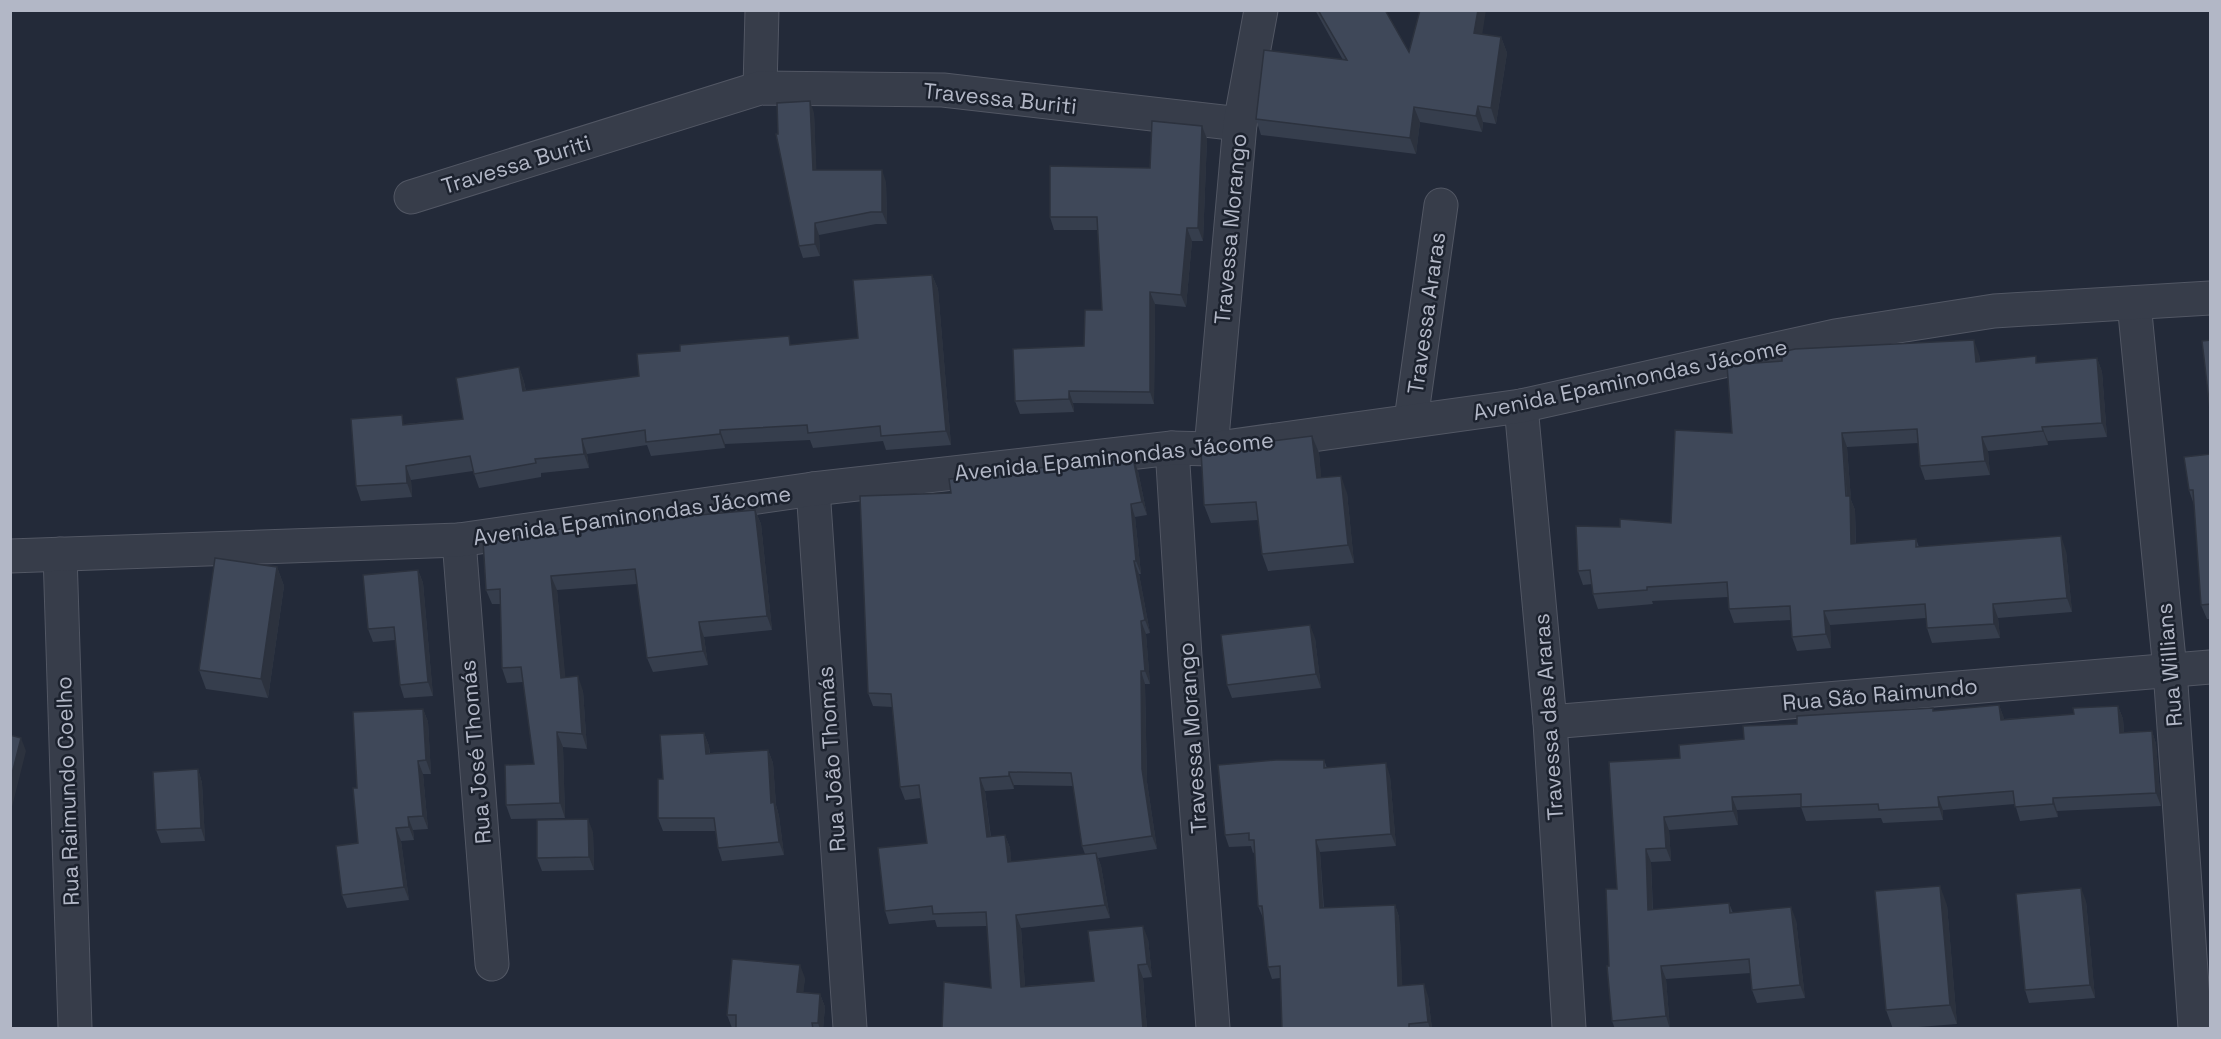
<svg xmlns="http://www.w3.org/2000/svg" width="2221" height="1039" viewBox="0 0 2221 1039" font-family="'Space Grotesk',sans-serif">
<style>
.lines{fill:none;stroke-linecap:round;stroke-linejoin:round}
.minor-casing{stroke:#525764;stroke-width:35}
.minor{stroke:#373d4a;stroke-width:33}
.wall{fill:#363e4d;fill-rule:evenodd}
.shaded-wall{fill:#2c323e}
.building{fill:#3f4859;stroke:#2c323e;stroke-width:1.5}
.labels{text-anchor:middle;dominant-baseline:central;stroke-width:5;stroke-linejoin:round;paint-order:stroke}
.street-label{font-size:22px;fill:#b2b7c6;stroke:#1c222e}
</style>
<rect width="100%" height="100%" fill="#232a39"/>
<g class="lines">
<defs>
<g id="minor">
<path d="M760,88L762,10"/>
<path d="M411,197L760,88L943,90L1240,124"/>
<path d="M2134,303L2170,670L2195,1028"/>
<path d="M1521,406L1550,722L1569,1028"/>
<path d="M1411,420L1441,205"/>
<path d="M1172,448L1185,656L1213,1028"/>
<path d="M1211,449L1240,124L1261,10"/>
<path d="M813,489L850,1028"/>
<path d="M459,540L492,964"/>
<path d="M60,554L75,1028"/>
<path d="M10,556L459,540L813,489L1172,448L1211,449L1521,406L1835,336L1994,311L2210,298"/>
<path d="M1550,722L2210,667"/>
</g>
</defs>
<use href="#minor" class="minor-casing"/>
<use href="#minor" class="minor"/>
</g>
<g class="wall">
<path d="M1315,10H1385L1409,52L1482,34L1501,37L1507,53L1496,124L1483,122L1482,132L1420,122L1416,154L1261,135L1256,119L1343,60Z"/>
<path d="M814,113L816,170L886,182L887,224H876L819,235L820,256L803,258L799,246Z"/>
<path d="M1202,126L1207,139L1203,241H1192L1186,307L1155,304L1154,404L1073,403L1074,412L1020,414L1015,401L1084,346L1102,310L1098,230H1054L1050,217L1150,168Z"/>
<path d="M932,275L938,289L951,445L886,450L883,441L813,448L810,440L725,444V448L651,456L647,445L587,454L589,468L541,473V477L479,488L473,471L411,480L412,497L361,501L356,486L405,424L463,419L519,367L524,382L526,391L639,376L792,345L858,338Z"/>
<path d="M1979,354L1980,362L2038,363L2097,358L2102,372L2107,437L2048,441V445L1988,451L1990,475L1925,480L1920,466L1918,443L1847,447L1851,500L1855,510L1856,544L1916,539L1919,547L2066,551L2072,612L1998,618L2000,638L1932,643L1927,628L1926,618L1830,625L1831,648L1797,651L1792,637L1791,620L1734,623L1729,609L1728,597L1652,601L1653,604L1598,609L1593,594L1592,584L1583,585L1578,571L1620,527L1671,523L1732,433Z"/>
<path d="M1312,436L1319,453L1321,478L1347,493L1354,563L1268,571L1262,554L1258,520L1211,523L1204,505Z"/>
<path d="M2211,454V619H2207L2201,605L2194,505L2189,490Z"/>
<path d="M1138,471L1147,515L1135,517L1141,574H1139L1150,633L1146,634L1150,684H1145L1147,782L1157,849L1098,858L1101,866L1110,918L1021,928L1025,986L1094,981L1148,939L1152,977L1143,978L1147,1029H942L991,988L987,926L937,927L935,920L889,924L885,911L927,843L921,798L905,800L900,787L892,707L873,706L868,693L951,493ZM1014,785L1073,786L1082,846L1085,854L1011,862L1010,848L1005,835L991,837L985,791L1014,789Z"/>
<path d="M755,510L761,524L772,630L704,637L708,665L653,672L647,658L637,584L557,590L565,678L583,691L587,749L563,747L565,818L511,819L506,805L534,764L523,682L507,683L502,668L501,604H492L486,590L702,515Z"/>
<path d="M277,567L284,586L268,698L206,689L199,670Z"/>
<path d="M418,570L423,583L433,696L404,698L400,685L395,640L373,642L368,629Z"/>
<path d="M1315,638L1321,688L1232,698L1227,685Z"/>
<path d="M1999,705L2004,719L2074,714L2118,706L2123,719L2124,732L2152,731L2156,744L2161,806L2057,811L2058,817L2020,821L2015,804L1943,810V820L1883,823L1881,818L1806,821L1801,807L1737,810L1738,825L1669,830L1671,861L1651,862L1653,910L1729,903L1733,913L1796,920L1805,998L1757,1003L1752,990L1751,973L1666,979L1670,1029H1615L1612,1021L1609,966L1617,889L1680,758L1797,724Z"/>
<path d="M423,709L428,722L431,774H423L428,829L413,830L414,840L401,841L409,900L347,908L342,895L358,843L357,788Z"/>
<path d="M704,733L709,746L710,753L768,750L773,763L776,805L779,816L784,855L722,861L718,848L716,831H663L658,818L663,779Z"/>
<path d="M1324,760L1327,768L1390,776L1396,846L1320,852L1324,908L1395,905L1399,917L1402,986L1428,996L1432,1029H1282L1280,978L1272,979L1268,967L1263,918L1258,906L1255,852L1253,853L1251,846L1229,847L1225,835Z"/>
<path d="M198,769L202,783L205,841L161,843L156,830Z"/>
<path d="M593,832L594,870L542,871L537,858Z"/>
<path d="M2086,901L2095,998L2029,1003L2025,990Z"/>
<path d="M1947,905L1957,1024L1893,1029L1886,1010Z"/>
<path d="M805,978L803,992L820,994L825,1007L823,1029L732,1028L727,1015Z"/>
</g>
<g class="shaded-wall">
<path d="M1478,10H1486L1480,49L1474,33Z"/>
<path d="M1501,37L1507,53L1496,124L1491,108Z"/>
<path d="M810,101L814,113L817,182L813,170Z"/>
<path d="M1478,106L1483,122L1482,132L1476,116Z"/>
<path d="M1414,107L1420,122L1416,154L1410,138Z"/>
<path d="M1202,126L1207,139L1203,241L1198,228Z"/>
<path d="M882,170L886,182L887,224L882,212Z"/>
<path d="M815,223L819,235L820,256L815,244Z"/>
<path d="M1187,228L1192,241L1186,307L1181,295Z"/>
<path d="M932,275L938,289L951,445L946,431Z"/>
<path d="M1150,292L1155,304L1154,404L1150,392Z"/>
<path d="M1974,340L1979,354L1981,376L1976,362Z"/>
<path d="M2097,358L2102,372L2107,437L2102,423Z"/>
<path d="M519,367L524,382L528,405L523,391Z"/>
<path d="M1069,391L1073,403L1074,412L1069,399Z"/>
<path d="M2042,427L2048,441V445L2043,431Z"/>
<path d="M720,430L725,444V448L720,434Z"/>
<path d="M1842,433L1847,447L1851,500L1855,510L1856,558L1851,544Z"/>
<path d="M1312,436L1319,453L1323,496L1317,478Z"/>
<path d="M1982,437L1988,451L1990,475L1985,461Z"/>
<path d="M582,439L587,454L589,468L584,454Z"/>
<path d="M1133,458L1138,471L1147,515L1142,502Z"/>
<path d="M406,466L411,480L412,497L407,483Z"/>
<path d="M1341,476L1347,493L1354,563L1348,545Z"/>
<path d="M1131,504L1135,517L1141,574L1136,561Z"/>
<path d="M755,510L761,524L772,630L767,616Z"/>
<path d="M2061,536L2066,551L2072,612L2067,598Z"/>
<path d="M1134,561L1139,574L1150,633L1145,620Z"/>
<path d="M277,567L284,586L268,698L261,679Z"/>
<path d="M418,570L423,583L433,696L428,682Z"/>
<path d="M551,576L557,590L567,693L561,678Z"/>
<path d="M1993,604L1998,618L2000,638L1994,624Z"/>
<path d="M1824,611L1830,625L1831,648L1826,634Z"/>
<path d="M1141,621L1146,634L1150,684L1145,671Z"/>
<path d="M699,622L704,637L708,665L703,651Z"/>
<path d="M1310,625L1315,638L1321,688L1316,674Z"/>
<path d="M1141,671L1145,684L1147,782L1157,849L1152,836L1142,769Z"/>
<path d="M578,676L583,691L587,749L582,734Z"/>
<path d="M1999,705L2004,718L2006,733L2001,720Z"/>
<path d="M2118,706L2123,719L2125,746L2120,733Z"/>
<path d="M423,709L428,722L431,774L426,760Z"/>
<path d="M2152,731L2156,744L2161,806L2156,793Z"/>
<path d="M557,732L563,747L565,818L560,803Z"/>
<path d="M704,733L709,746L710,767L706,754Z"/>
<path d="M21,738L26,751L10,815V782Z"/>
<path d="M768,750L773,763L776,805L779,816L784,855L779,842L771,803Z"/>
<path d="M418,761L423,774L428,829L423,816Z"/>
<path d="M1386,763L1390,776L1396,846L1391,834Z"/>
<path d="M198,769L202,783L205,841L201,828Z"/>
<path d="M1009,772L1014,785V789L1009,776Z"/>
<path d="M980,778L985,791L992,850L987,837Z"/>
<path d="M1732,797L1737,810L1738,825L1733,811Z"/>
<path d="M1938,797L1943,810V820L1939,807Z"/>
<path d="M2053,798L2057,811L2058,817L2053,804Z"/>
<path d="M408,817L413,830L414,840L409,827Z"/>
<path d="M1664,817L1669,830L1671,861L1666,848Z"/>
<path d="M588,819L593,832L594,870L589,857Z"/>
<path d="M396,828L401,841L409,900L404,887Z"/>
<path d="M1005,835L1010,848L1013,876L1008,862Z"/>
<path d="M1316,840L1320,852L1324,920L1320,908Z"/>
<path d="M1646,849L1651,862L1653,923L1648,910Z"/>
<path d="M1096,853L1101,866L1110,918L1105,905Z"/>
<path d="M1940,886L1947,905L1957,1024L1950,1005Z"/>
<path d="M2081,888L2086,901L2095,998L2090,985Z"/>
<path d="M1395,905L1399,917L1403,998L1398,986Z"/>
<path d="M1791,907L1796,920L1805,998L1800,985Z"/>
<path d="M1016,915L1021,928L1026,1000L1021,987Z"/>
<path d="M1143,926L1148,939L1152,977L1147,964Z"/>
<path d="M800,965L805,978L802,1005L797,992Z"/>
<path d="M1138,965L1143,978L1147,1029H1143Z"/>
<path d="M1661,966L1666,979L1670,1029L1666,1016Z"/>
<path d="M1424,984L1428,996L1432,1029H1430L1428,1022Z"/>
<path d="M820,994L825,1007L823,1029H820L818,1023Z"/>
</g>
<g class="building">
<path d="M1318,10H1385L1409,52L1420,10H1478L1474,33L1501,37L1491,108L1478,106L1476,116L1414,107L1410,138L1256,119L1264,50L1347,60Z"/>
<path d="M810,101L813,170H882V212H871L815,223V244L799,246L776,134H778L777,103Z"/>
<path d="M1152,121L1202,126L1198,228H1187L1181,295L1150,292V392L1069,391V399L1015,401L1013,349L1084,346L1085,310H1102L1097,217H1050V166L1150,168Z"/>
<path d="M932,275L946,431L881,436L880,426L808,433L807,425L720,430V434L646,442L645,430L582,439L584,454L535,459L536,463L474,474L470,456L406,466L407,483L356,486L351,419L402,415L403,425L463,419L456,378L519,367L523,391L639,376L637,354L680,351V345L789,336L790,345L858,338L853,280Z"/>
<path d="M1974,340L1976,362L2036,356V363L2097,358L2102,423L2042,427L2043,431L1982,437L1985,461L1920,466L1917,429L1842,433L1846,496H1850L1851,544L1916,539V547L2061,536L2067,598L1993,604L1994,624L1927,628L1925,604L1824,611L1826,634L1792,637L1790,606L1729,609L1727,582L1647,587V590L1593,594L1590,570L1578,571L1576,526L1620,527V519L1671,523L1675,430L1732,433L1727,365L1782,361V352L1795,349Z"/>
<path d="M2211,340V418L2202,341Z"/>
<path d="M1312,436L1317,478L1341,476L1348,545L1262,554L1256,502L1204,505L1201,450Z"/>
<path d="M2211,454V604L2201,605L2193,490H2189L2184,457Z"/>
<path d="M1133,458L1142,502L1131,504L1136,561H1134L1145,620L1141,621L1145,671H1141L1142,769L1152,836L1082,846L1071,773L1009,772V776L980,778L987,837L1005,835L1008,862L1096,853L1105,905L1016,915L1021,987L1094,981L1088,931L1143,926L1147,964L1138,965L1143,1029H942L944,982L991,988L986,912L933,914L932,906L885,911L878,848L927,843L919,785L900,787L891,694L868,693L860,496L951,493L949,479L1030,472L1029,469Z"/>
<path d="M699,509L700,515L755,510L767,616L699,622L703,651L647,658L635,569L551,576L561,678L578,676L582,734L557,732L560,803L506,805L505,765L534,764L521,667L502,668L500,589L486,590L483,540Z"/>
<path d="M215,558L277,567L261,679L199,670Z"/>
<path d="M418,570L428,682L400,685L394,627L368,629L363,575Z"/>
<path d="M1310,625L1316,674L1227,685L1221,635Z"/>
<path d="M1999,705L2001,720L2074,714L2073,708L2118,706L2120,733L2152,731L2156,793L2053,798V804L2015,807L2013,791L1938,797L1939,807L1879,810L1878,804L1801,807V794L1732,797L1733,811L1664,817L1666,848L1646,849L1648,910L1729,903L1730,913L1791,907L1800,985L1752,990L1749,959L1661,966L1666,1016L1612,1021L1607,966H1609L1606,889H1617L1609,762L1680,758L1679,745L1744,739L1743,726L1797,724V716L1933,708V711Z"/>
<path d="M423,709L426,760L418,761L423,816L408,817L409,827L396,828L404,887L342,895L336,846L358,843L353,788H357L353,712Z"/>
<path d="M704,733L706,754L768,750L771,803L774,802L779,842L718,848L714,818H658V779H663L660,735Z"/>
<path d="M10,735L21,738L10,782Z"/>
<path d="M1276,760H1324V768L1386,763L1391,834L1316,840L1320,908L1395,905L1398,986L1424,984L1428,1022L1409,1024V1029H1282L1280,966L1268,967L1262,906H1258L1254,840H1249V833L1225,835L1218,765Z"/>
<path d="M198,769L201,828L156,830L153,772Z"/>
<path d="M588,819L589,857L537,858V820Z"/>
<path d="M1940,886L1950,1005L1886,1010L1875,891Z"/>
<path d="M2081,888L2090,985L2025,990L2016,894Z"/>
<path d="M732,959L800,965L797,992L820,994L818,1023H812L813,1029H736V1015H727Z"/>
</g>
<g class="labels">
<g class="street-label">
<text transform="translate(1000 98) rotate(6)">Travessa Buriti</text>
<text transform="translate(516 164) rotate(-17)">Travessa Buriti</text>
<text transform="translate(1230 229) rotate(-85)">Travessa Morango</text>
<text transform="translate(1426 313) rotate(-82)">Travessa Araras</text>
<text transform="translate(1630 379) rotate(-12)">Avenida Epaminondas Jácome</text>
<text transform="translate(1114 456) rotate(-6)">Avenida Epaminondas Jácome</text>
<text transform="translate(632 515) rotate(-8)">Avenida Epaminondas Jácome</text>
<text transform="translate(2169 665) rotate(-95)">Rua Willians</text>
<text transform="translate(1880 694) rotate(-5)">Rua São Raimundo</text>
<text transform="translate(1548 717) rotate(-94)">Travessa das Araras</text>
<text transform="translate(1192 738) rotate(-94)">Travessa Morango</text>
<text transform="translate(475 752) rotate(-95)">Rua José Thomás</text>
<text transform="translate(831 759) rotate(-94)">Rua João Thomás</text>
<text transform="translate(67 791) rotate(-92)">Rua Raimundo Coelho</text>
</g>
</g>
<rect width="2221" height="1039" fill="none" stroke="#b2b7c6" stroke-width="24"/>
</svg>
